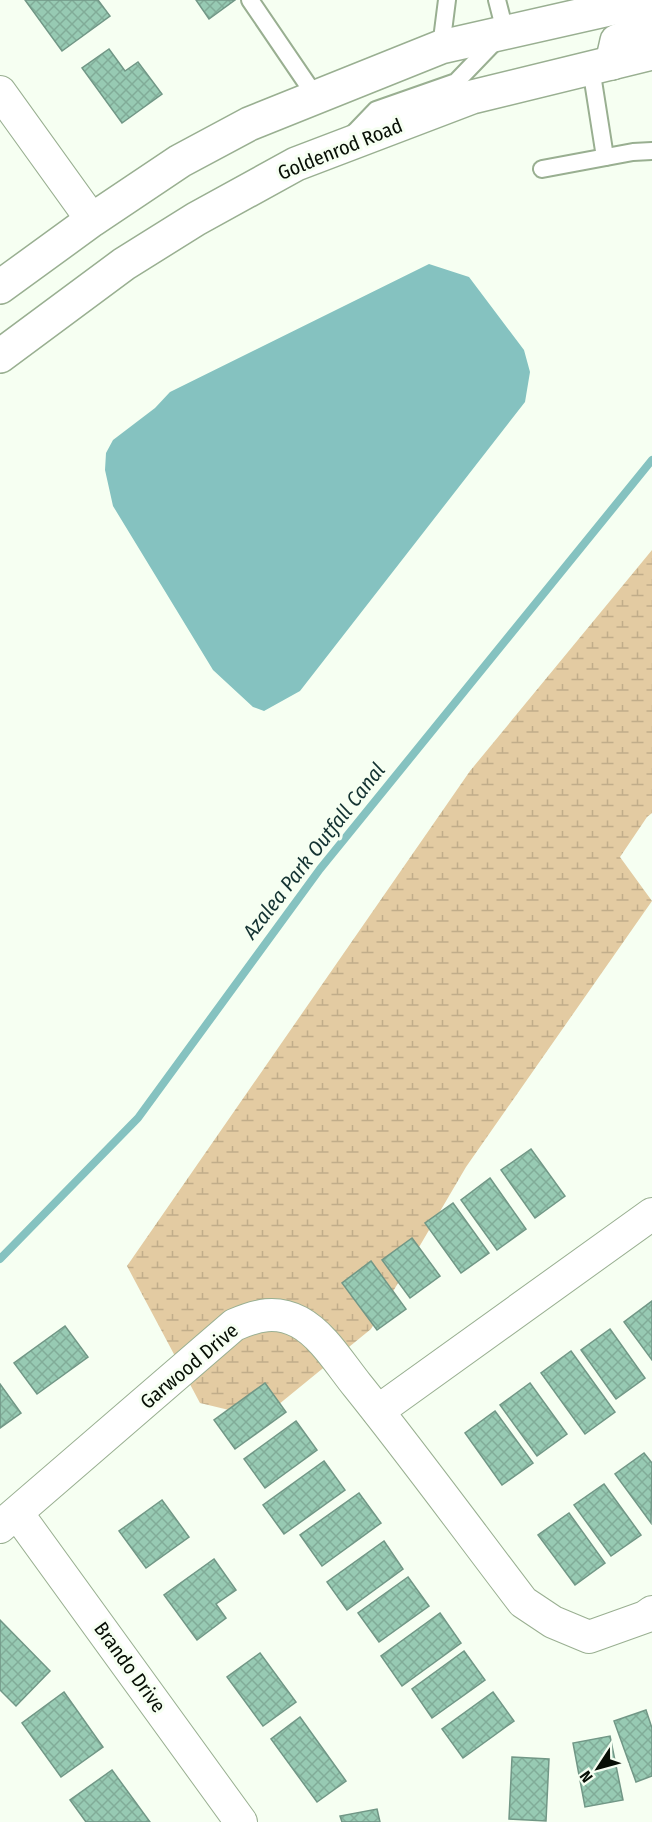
<svg xmlns="http://www.w3.org/2000/svg" width="652" height="1822" viewBox="0 0 652 1822" font-family="'Fira Sans Condensed',sans-serif">
<style>
.wetland{fill:url(#wetland-marsh)}
.water{fill:#85c2c0}
.lines{fill:none;stroke-linecap:round;stroke-linejoin:round}
.stream{stroke:#85c2c0;stroke-width:8}
.building{fill:url(#building-cross-hatch);stroke:#719786;stroke-width:1.5}
.lane-casing{stroke:#99af91;stroke-width:20}
.street-casing{stroke:#99af91;stroke-width:34}
.secondary-casing{stroke:#99af91;stroke-width:36}
.lane{stroke:#fff;stroke-width:16}
.street{stroke:#fff;stroke-width:32}
.secondary{stroke:#fff;stroke-width:33}
.labels{text-anchor:middle;dominant-baseline:central;stroke-width:6;stroke-linejoin:round;paint-order:stroke}
.street-label{font-size:20px;fill:#070f05;stroke:#f6fff2}
.water-label{font-size:21px;font-style:italic;fill:#133231;stroke:#f6fff2}
</style>
<defs>
<pattern id="wetland-marsh" width="20" height="14" patternUnits="userSpaceOnUse" patternTransform="scale(1.5)"><rect width="20" height="14" fill="#e3cba2"/><path d="M1 5h8M5 5V1M11 12h8M15 12V8" fill="none" stroke="#c1ad8a"/></pattern>
<pattern id="building-cross-hatch" width="8" height="8" patternUnits="userSpaceOnUse" patternTransform="scale(1.5)"><rect width="8" height="8" fill="#97cab3"/><path d="M0 0l8 8M0 8l8-8" fill="none" stroke="#81ac98"/></pattern>
</defs>
<rect width="100%" height="100%" fill="#f6fff2"/>
<path class="wetland" d="M652,550V813L647,817L620,857L652,901L466,1167L371,1329L262,1418L200,1403L127,1266L470,771Z"/>
<path class="water" d="M429,264L469,277L524,350L530,372L525,402L300,691L264,711L253,707L213,670L113,506L105,470L106,453L113,440L155,408L170,392Z"/>
<g class="lines">
<path class="stream" d="M0,1259L138,1118L320,869L652,460"/>
</g>
<g class="building">
<path d="M25,0H98L110,16L62,51Z"/>
<path d="M196,0H235L209,19Z"/>
<path d="M109,49L125,71L138,62L162,94L122,123L82,68Z"/>
<path d="M531,1149L565,1196L535,1218L501,1170Z"/>
<path d="M490,1178L526,1229L497,1250L461,1200Z"/>
<path d="M453,1203L489,1253L461,1273L425,1223Z"/>
<path d="M412,1238L440,1276L410,1298L382,1260Z"/>
<path d="M371,1261L406,1309L377,1330L342,1283Z"/>
<path d="M652,1301V1360L624,1322Z"/>
<path d="M65,1326L88,1357L37,1394L14,1363Z"/>
<path d="M610,1329L645,1378L616,1399L581,1350Z"/>
<path d="M571,1351L615,1412L585,1434L541,1373Z"/>
<path d="M265,1383L286,1412L235,1449L214,1420Z"/>
<path d="M530,1383L567,1434L537,1456L500,1405Z"/>
<path d="M0,1384L21,1413L0,1428Z"/>
<path d="M495,1411L533,1463L502,1485L465,1433Z"/>
<path d="M296,1421L317,1450L265,1488L244,1459Z"/>
<path d="M644,1453L652,1463L651,1523L615,1474Z"/>
<path d="M324,1461L345,1490L284,1534L263,1505Z"/>
<path d="M604,1484L641,1535L611,1556L574,1505Z"/>
<path d="M359,1493L381,1523L322,1566L300,1535Z"/>
<path d="M162,1500L189,1537L146,1568L119,1531Z"/>
<path d="M569,1513L605,1563L575,1585L538,1535Z"/>
<path d="M384,1541L403,1569L347,1610L327,1582Z"/>
<path d="M214,1559L236,1590L216,1604L226,1618L197,1640L164,1595Z"/>
<path d="M408,1577L429,1606L379,1642L358,1613Z"/>
<path d="M440,1613L461,1643L402,1686L381,1656Z"/>
<path d="M0,1620L50,1671L16,1706L0,1690Z"/>
<path d="M464,1651L485,1680L432,1718L412,1689Z"/>
<path d="M260,1653L296,1702L263,1726L227,1677Z"/>
<path d="M64,1692L103,1747L61,1777L22,1723Z"/>
<path d="M493,1692L514,1721L463,1758L442,1729Z"/>
<path d="M646,1710L652,1728V1776L636,1782L614,1721Z"/>
<path d="M300,1717L346,1781L317,1802L271,1739Z"/>
<path d="M610,1736L623,1800L585,1807L573,1743Z"/>
<path d="M512,1757L549,1759L546,1821L509,1819Z"/>
<path d="M112,1770L150,1822H86L70,1800Z"/>
<path d="M377,1809L380,1822H342L340,1816Z"/>
</g>
<g class="lines">
<defs>
<g id="lane">
<path d="M250,0L316,97"/>
<path d="M441,47L447,0"/>
<path d="M591,68L605,157"/>
<path d="M353,134L376,110L456,82L505,31L497,0"/>
<path d="M542,169L633,152L652,151"/>
</g>
<g id="street">
<path d="M0,92L92,220"/>
<path d="M378,1411L652,1214"/>
<path d="M17,1513L241,1822"/>
<path d="M0,1527L234,1325C257,1315 276,1310 299,1322C323,1335 340,1364 357,1385C414,1456 468,1530 523,1602L553,1622L589,1637L645,1617L652,1612"/>
</g>
<g id="secondary">
<path d="M612,63L617,41L652,27"/>
<path d="M0,287L92,220L180,161L249,124L441,47L649,0"/>
<path d="M0,356L124,264L196,219L296,164L472,97L652,53"/>
</g>
</defs>
<use href="#lane" class="lane-casing"/>
<use href="#street" class="street-casing"/>
<use href="#secondary" class="secondary-casing"/>
<use href="#lane" class="lane"/>
<use href="#street" class="street"/>
<use href="#secondary" class="secondary"/>
</g>
<g class="labels">
<g class="street-label">
<text transform="translate(340 149) rotate(-22)">Goldenrod Road</text>
<text transform="translate(189 1366) rotate(-40)">Garwood Drive</text>
<text transform="translate(130 1667) rotate(54)">Brando Drive</text>
</g>
<g class="water-label">
<text transform="translate(314 851) rotate(-52)">Azalea Park Outfall Canal</text>
</g>
</g>
<g transform="translate(598 1768) rotate(234)" stroke="#f6fff2" stroke-width="4.5" paint-order="stroke">
<path d="M0-4.5L10 22L0 15L-10 22Z" fill="#070f05"/>
<text y="-9" font-size="16" font-weight="bold" text-anchor="middle" fill="#070f05">N</text>
</g>
</svg>
